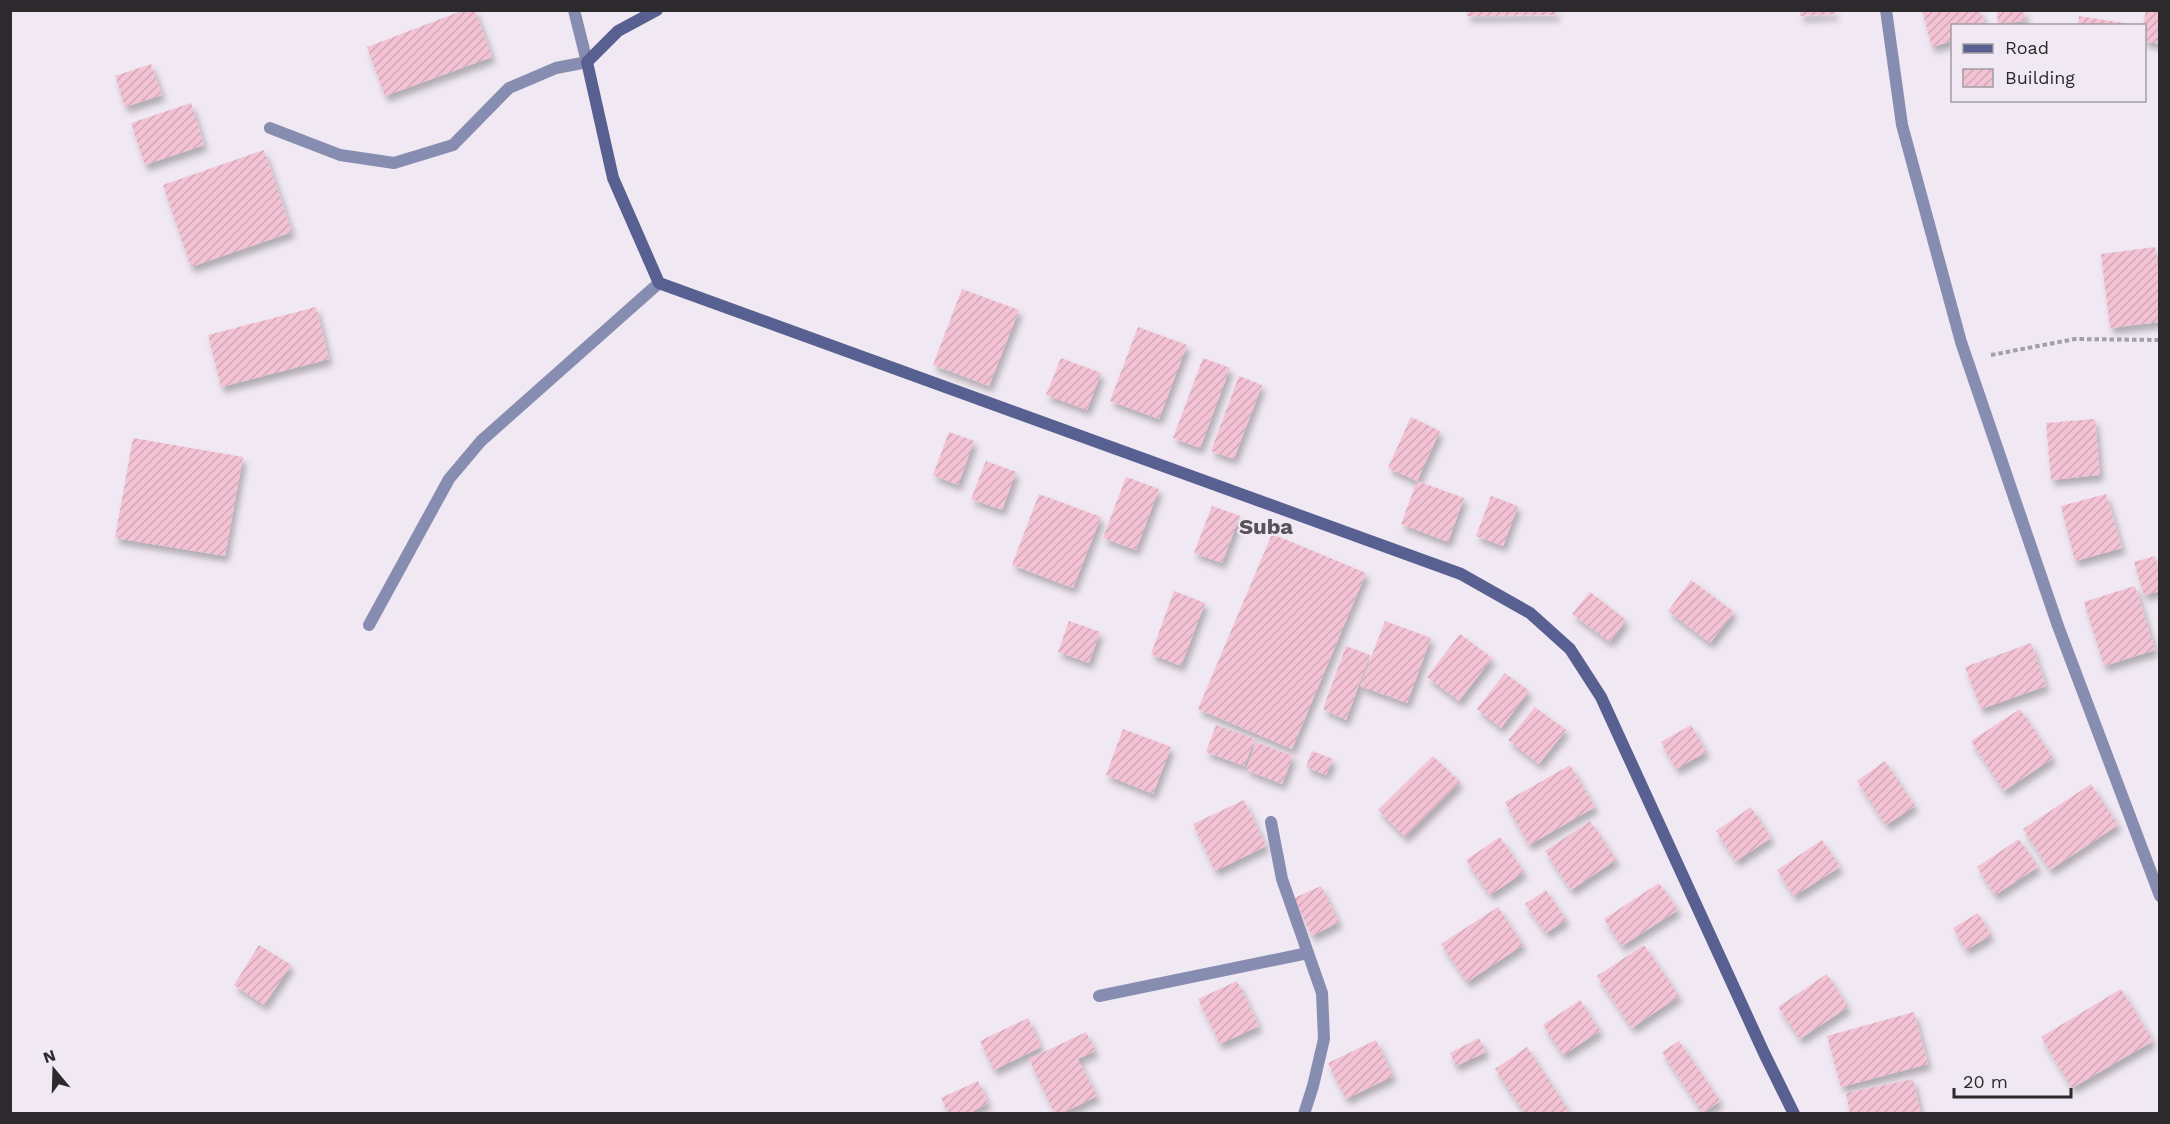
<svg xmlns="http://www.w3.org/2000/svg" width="2170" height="1124" viewBox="0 0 2170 1124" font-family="'Work Sans',sans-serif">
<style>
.building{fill:url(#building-hatch);filter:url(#shadow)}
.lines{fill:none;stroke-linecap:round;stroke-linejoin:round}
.path{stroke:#a49ea5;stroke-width:4;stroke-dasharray:4.5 3;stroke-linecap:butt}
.street{stroke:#878db1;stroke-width:12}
.secondary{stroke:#586092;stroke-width:12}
.labels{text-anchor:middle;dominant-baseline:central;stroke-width:4.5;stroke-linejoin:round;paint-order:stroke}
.quarter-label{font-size:22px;font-weight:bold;fill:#58525a;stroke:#f0e8f2}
</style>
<defs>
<pattern id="building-hatch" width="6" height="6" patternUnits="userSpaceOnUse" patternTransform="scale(1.5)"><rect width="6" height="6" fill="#f3c2d4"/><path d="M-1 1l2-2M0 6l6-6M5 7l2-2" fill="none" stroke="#d1a7b6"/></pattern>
<filter id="shadow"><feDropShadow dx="3.5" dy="6" stdDeviation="3" flood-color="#0004"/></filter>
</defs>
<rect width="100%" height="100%" fill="#f0e8f2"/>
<g class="building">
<path d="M464,10H475L492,57L385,96L367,47Z"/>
<path d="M1467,10H1556V15L1467,16Z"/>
<path d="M1800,10H1835V14L1800,16Z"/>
<path d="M1922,10H1980L1985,26H1952V41L1932,47Z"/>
<path d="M1997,10H2024L2025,21L1998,24Z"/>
<path d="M2146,10H2160V44L2144,41V26H2143Z"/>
<path d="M2079,16L2130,24V26H2078Z"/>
<path d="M151,64L162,95L125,107L115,76Z"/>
<path d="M191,103L204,145L145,165L131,123Z"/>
<path d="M264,150L292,232L191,267L163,185Z"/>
<path d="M2155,247L2160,283V322L2110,328L2101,254Z"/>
<path d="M962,289L1019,310L989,386L933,365Z"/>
<path d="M316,307L329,359L221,387L208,335Z"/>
<path d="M1138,327L1187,345L1159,419L1110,401Z"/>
<path d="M1061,358L1101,373L1087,410L1046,395Z"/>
<path d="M1203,358L1230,368L1200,448L1173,438Z"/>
<path d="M1239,376L1262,385L1234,459L1211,451Z"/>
<path d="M1411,417L1440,431L1417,481L1388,468Z"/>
<path d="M2095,419L2100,475L2051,480L2046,423Z"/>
<path d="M949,432L974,441L958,485L933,475Z"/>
<path d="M133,438L243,457L225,556L115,538Z"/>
<path d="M986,461L1016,472L1002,510L971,499Z"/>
<path d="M1126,477L1159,489L1136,550L1103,538Z"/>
<path d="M1417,481L1464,498L1448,542L1401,524Z"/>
<path d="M1039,494L1101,517L1073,588L1012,565Z"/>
<path d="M2106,494L2122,548L2075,561L2061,506Z"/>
<path d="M1491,496L1518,506L1503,546L1476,536Z"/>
<path d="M1212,506L1240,516L1222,563L1194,553Z"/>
<path d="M1272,534L1366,573L1292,749L1198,709Z"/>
<path d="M2155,556L2160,573V591L2144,595L2134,562Z"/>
<path d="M1691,580L1734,612L1710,643L1668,611Z"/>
<path d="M2135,586L2155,650L2104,666L2084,602Z"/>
<path d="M1174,591L1205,603L1181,666L1151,654Z"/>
<path d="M1590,592L1626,620L1610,642L1572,614Z"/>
<path d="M1069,621L1100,632L1089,663L1058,652Z"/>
<path d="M1385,621L1431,638L1407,703L1360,686Z"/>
<path d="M1460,634L1492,658L1459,701L1427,677Z"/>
<path d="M2031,643L2046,686L1981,709L1965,667Z"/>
<path d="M1346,646L1370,655L1346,720L1323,709Z"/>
<path d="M1505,673L1529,691L1501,728L1477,709Z"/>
<path d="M1535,707L1566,730L1539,764L1508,740Z"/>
<path d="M2020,709L2053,758L2004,791L1971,741Z"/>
<path d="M1216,725L1255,739L1244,766L1206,752Z"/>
<path d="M1691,725L1706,752L1676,769L1661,742Z"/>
<path d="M1123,729L1171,747L1153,794L1106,775Z"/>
<path d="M1256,742L1293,756L1282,784L1246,770Z"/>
<path d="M1312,751L1333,759L1326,775L1306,767Z"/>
<path d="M1433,756L1460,782L1405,837L1378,810Z"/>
<path d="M1885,761L1915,806L1886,825L1857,781Z"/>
<path d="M1570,765L1595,807L1529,845L1505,802Z"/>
<path d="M2091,784L2118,825L2050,870L2023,829Z"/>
<path d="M1244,800L1266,846L1215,871L1193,824Z"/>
<path d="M1751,807L1771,838L1736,861L1716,831Z"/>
<path d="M1590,821L1616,860L1571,890L1545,851Z"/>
<path d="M1500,837L1524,872L1490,895L1466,860Z"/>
<path d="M2019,839L2038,867L1995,895L1977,867Z"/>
<path d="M1822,840L1840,867L1794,896L1777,870Z"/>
<path d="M1659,883L1678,910L1622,946L1604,919Z"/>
<path d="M1321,886L1339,922L1312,936L1294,898Z"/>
<path d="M1546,890L1566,920L1546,933L1525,904Z"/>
<path d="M1498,907L1523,945L1467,982L1441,944Z"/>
<path d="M1978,913L1991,935L1966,950L1953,928Z"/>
<path d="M259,945L291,965L264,1005L234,985Z"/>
<path d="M1644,945L1679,996L1632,1028L1597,976Z"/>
<path d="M1827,974L1848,1007L1800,1039L1778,1007Z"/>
<path d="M1237,981L1259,1026L1220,1044L1198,999Z"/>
<path d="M2121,989L2153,1041L2072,1088L2041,1037Z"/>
<path d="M1580,1000L1600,1031L1563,1055L1543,1025Z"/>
<path d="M1914,1012L1928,1064L1841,1087L1827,1036Z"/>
<path d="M1028,1018L1041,1047L994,1070L980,1041Z"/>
<path d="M1086,1032L1095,1051L1078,1059L1097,1096L1061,1114H1055L1029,1059Z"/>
<path d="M1479,1038L1486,1052L1456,1066L1450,1053Z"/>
<path d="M1376,1040L1393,1076L1346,1099L1328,1063Z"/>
<path d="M1679,1041L1720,1101L1703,1113L1662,1052Z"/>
<path d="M1527,1047L1571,1114H1525L1495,1069Z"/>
<path d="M1913,1079L1921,1114H1850L1846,1093Z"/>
<path d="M978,1081L988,1103L968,1114H949L941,1098Z"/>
</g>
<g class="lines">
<path class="path" d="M1991,355L2075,339L2160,340"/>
<g class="street">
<path d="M1886,10L1902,125L1961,342L2058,626L2160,896"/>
<path d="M270,128L340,155L394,163L453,145L509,88L556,68L587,62L574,10"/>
<path d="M369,625L449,479L481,441L659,283"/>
<path d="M1271,822L1282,879L1322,993L1324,1039L1313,1086L1304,1114"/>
<path d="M1099,996L1308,953"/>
</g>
<path class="secondary" d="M657,10L618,31L587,62L613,178L659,283L1461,574L1530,613L1570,649L1601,697L1764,1053L1794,1114"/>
</g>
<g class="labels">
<g class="quarter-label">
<text x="1266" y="526">Suba</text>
</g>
</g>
<rect width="2170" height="1124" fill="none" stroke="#2d2a2d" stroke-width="24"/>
<rect x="1951" y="24" width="195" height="78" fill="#f0e8f2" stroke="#a29ca3" stroke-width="1.5"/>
<rect x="1963" y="44" width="30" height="9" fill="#586092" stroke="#a29ca3" stroke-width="1.5"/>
<text x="2005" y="54" font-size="18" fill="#2d2a2d">Road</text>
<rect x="1963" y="69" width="30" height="18" fill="url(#building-hatch)" stroke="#a29ca3" stroke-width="1.5"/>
<text x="2005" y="84" font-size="18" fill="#2d2a2d">Building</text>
<g transform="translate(54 1070) rotate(341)" stroke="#f0e8f2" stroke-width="4.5" paint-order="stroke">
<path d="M0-4.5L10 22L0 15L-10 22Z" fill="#2d2a2d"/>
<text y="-9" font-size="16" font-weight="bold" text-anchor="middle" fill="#2d2a2d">N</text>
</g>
<path d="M1954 1088v9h117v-9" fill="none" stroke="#2d2a2d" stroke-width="3"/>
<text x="1963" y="1088" font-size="18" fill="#2d2a2d" stroke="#f0e8f2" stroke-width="4.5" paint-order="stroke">20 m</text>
</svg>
